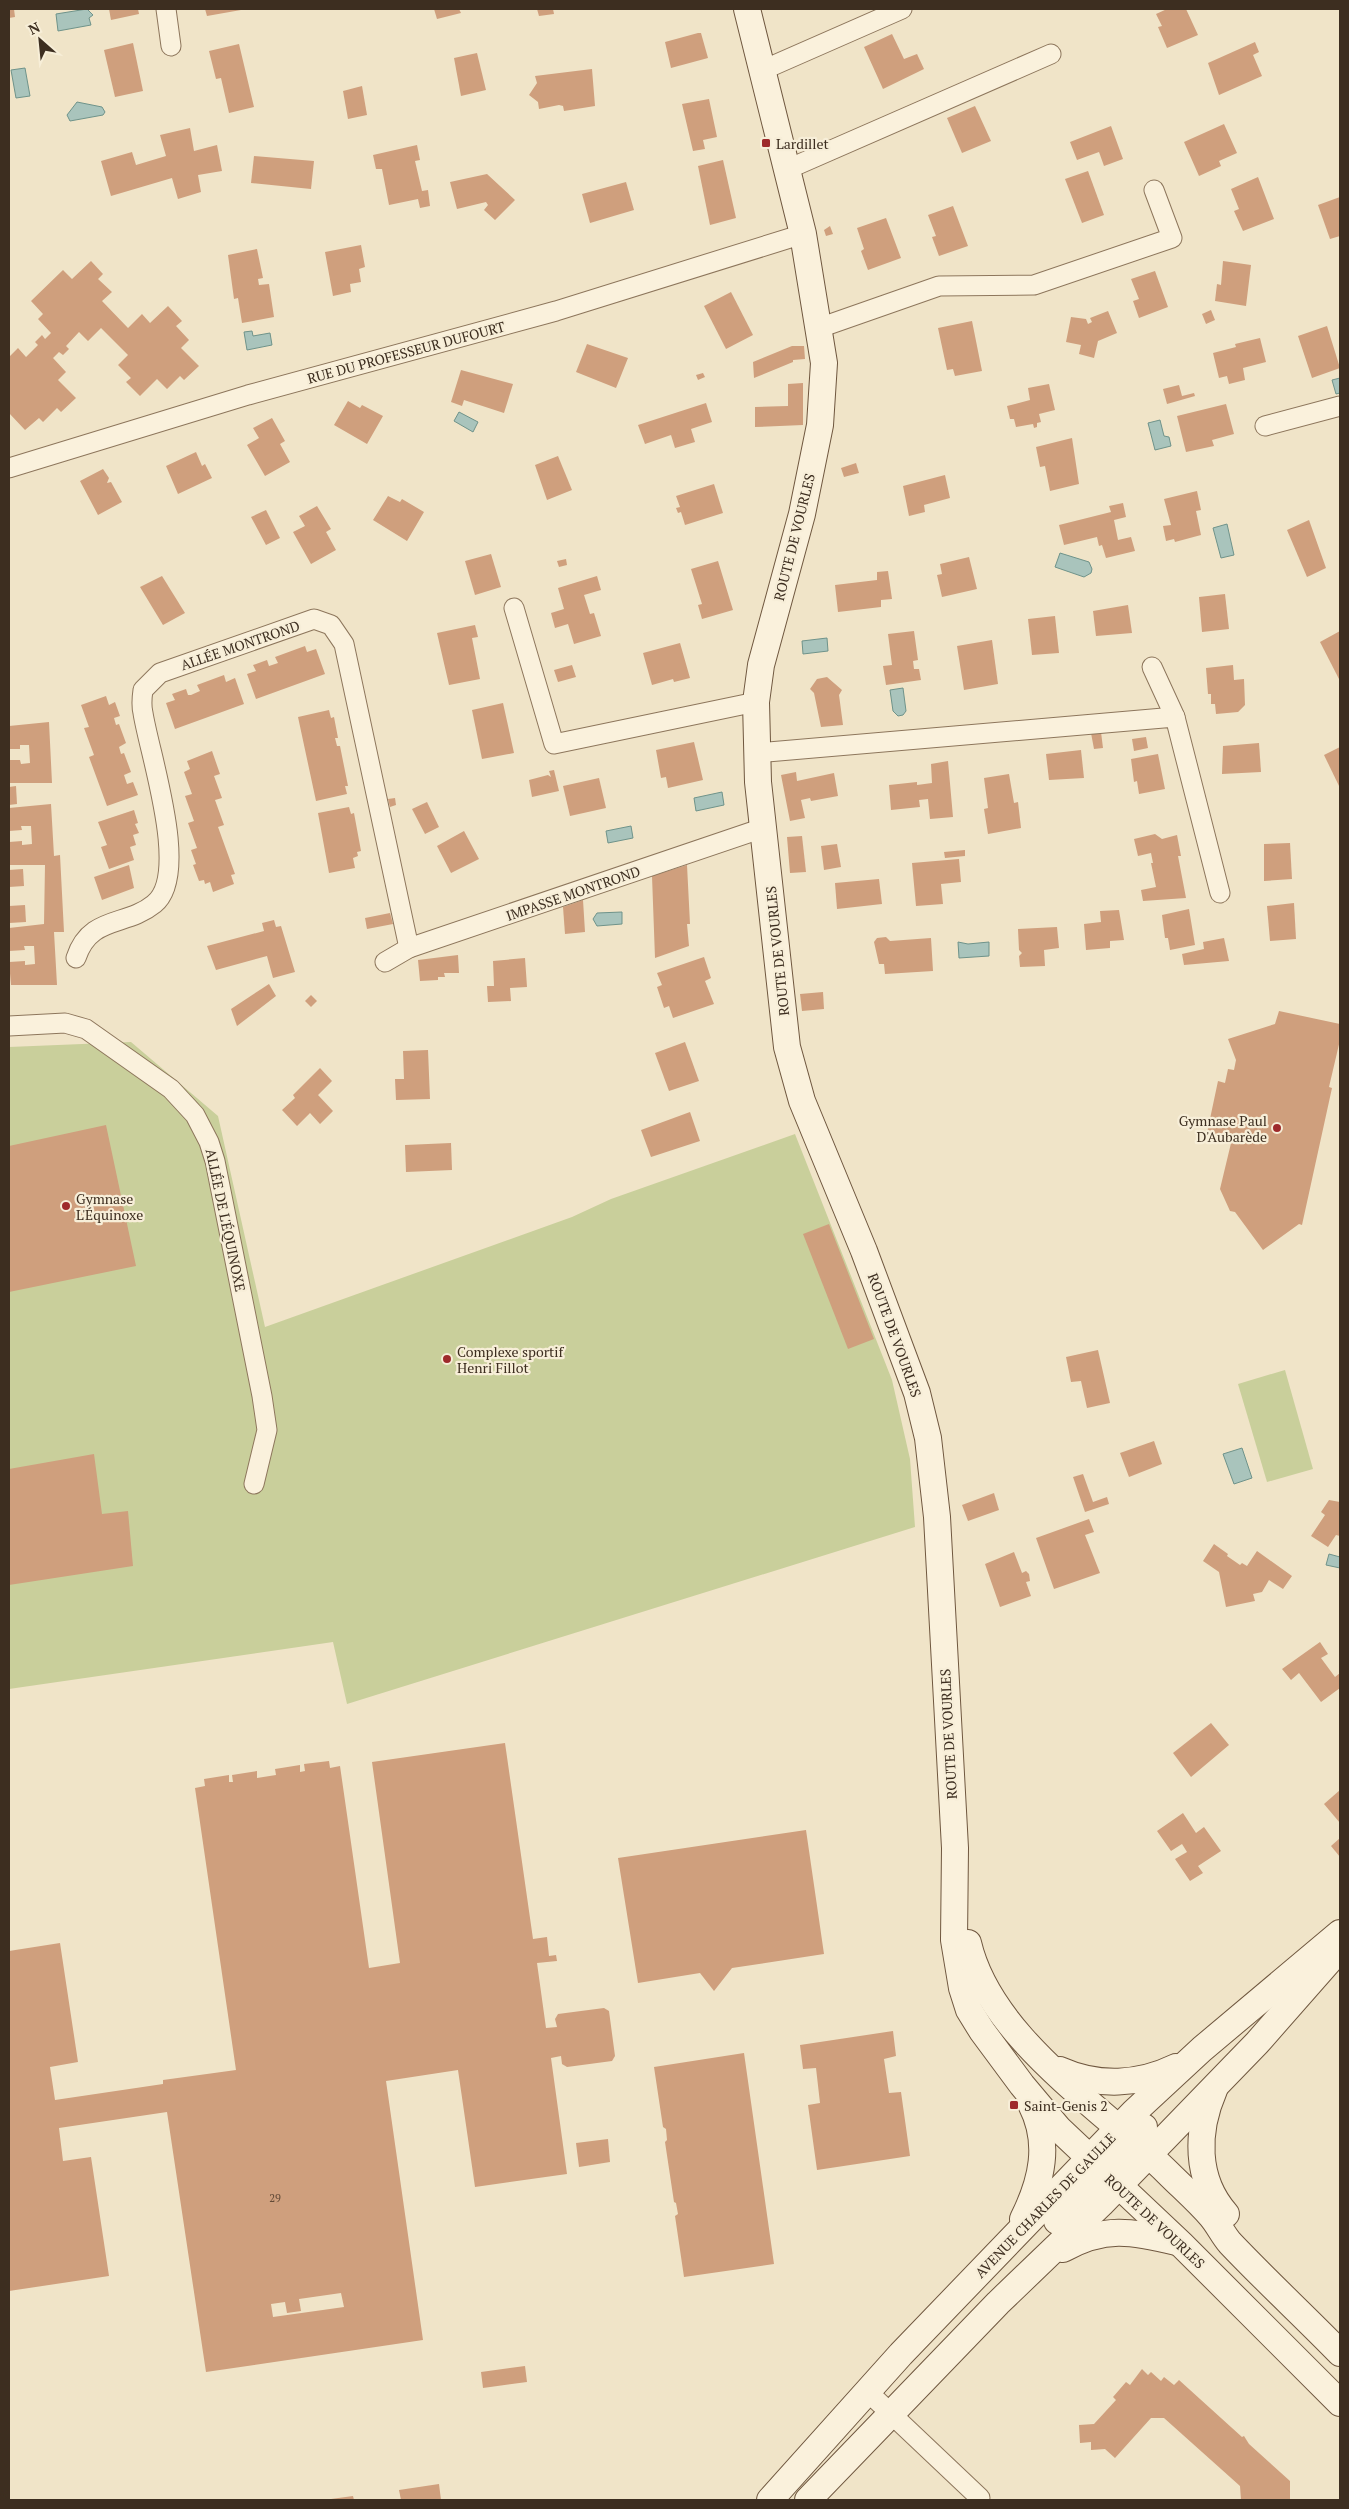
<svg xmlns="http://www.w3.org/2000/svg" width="1349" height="2509" viewBox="0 0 1349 2509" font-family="'PT Serif',serif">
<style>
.green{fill:#c9cf9b}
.water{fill:#a9c4bc;stroke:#6f938a}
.building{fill:#cf9f7d;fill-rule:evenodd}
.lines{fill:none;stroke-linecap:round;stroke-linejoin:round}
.street-casing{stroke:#8d765c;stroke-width:21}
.secondary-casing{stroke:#6f573f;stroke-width:28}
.street{stroke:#faf1dc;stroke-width:19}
.secondary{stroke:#faf1dc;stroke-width:26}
.poi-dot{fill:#9e2a2b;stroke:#f7eed8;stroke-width:2}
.labels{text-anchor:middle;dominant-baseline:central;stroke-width:4.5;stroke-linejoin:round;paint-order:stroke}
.number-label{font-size:11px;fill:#624a37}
.poi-label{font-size:14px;fill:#3d2e20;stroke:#f7eed8;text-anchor:start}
.street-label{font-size:14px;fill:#3d2e20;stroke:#f7eed8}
</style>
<rect width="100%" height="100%" fill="#f0e4c8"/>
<g class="green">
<path d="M131,1042L218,1116L265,1327L572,1217L611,1199L795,1134L892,1380L910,1459L915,1527L347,1704L333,1642L9,1689V1047Z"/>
<path d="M1285,1370L1313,1469L1267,1482L1238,1384Z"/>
</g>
<g class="water">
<path d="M87,9L93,15L89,18L91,25L58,31L56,14Z"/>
<path d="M25,68L30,96L16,98L11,70Z"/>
<path d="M77,102L102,107L105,112L103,115L70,121L67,115Z"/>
<path d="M252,331L253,336L270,333L272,345L247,350L244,332Z"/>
<path d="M1340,378V393L1336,394L1332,380Z"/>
<path d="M459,412L478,422L473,432L454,421Z"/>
<path d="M1160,420L1164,436L1169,437L1171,446L1155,450L1148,423Z"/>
<path d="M1227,524L1234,555L1221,558L1213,528Z"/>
<path d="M1060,553L1089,562L1092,569L1091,573L1084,577L1055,567Z"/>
<path d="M827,638L828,651L803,654L802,641Z"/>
<path d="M903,688L906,711L903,715L898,716L893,711L890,690Z"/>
<path d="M722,792L724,805L696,811L694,798Z"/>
<path d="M631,826L633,838L608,843L606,831Z"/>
<path d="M622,912V924L597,926L593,919L597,913Z"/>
<path d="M958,942L968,944L989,942V956L959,958Z"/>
<path d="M1242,1448L1252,1478L1234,1484L1223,1454Z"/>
<path d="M1329,1554L1340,1557V1568L1326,1565Z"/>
</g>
<g class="building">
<path d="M9,9H14L15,17L9,18Z"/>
<path d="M109,9H138L139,14L111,20Z"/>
<path d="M205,9H241V10L207,16Z"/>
<path d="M434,9H459L461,13L437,19Z"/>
<path d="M537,9H553L554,14L539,16Z"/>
<path d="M1167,9H1186L1198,35L1167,48L1158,27L1162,26L1156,14Z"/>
<path d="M698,33H701L708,58L671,68L665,42Z"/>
<path d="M892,34L904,59L917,54L924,69L883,89L864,47Z"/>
<path d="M1255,42L1259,52L1253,55L1262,76L1219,95L1208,63Z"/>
<path d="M133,43L143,91L115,97L104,50Z"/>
<path d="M239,44L254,107L229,113L221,78L216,79L209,51Z"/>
<path d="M477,53L486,90L461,96L454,58Z"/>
<path d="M592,69L595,106L564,111L563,106L559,105L539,109L538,102L529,95L537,83L535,76Z"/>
<path d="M362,86L367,115L348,119L343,91Z"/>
<path d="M709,99L717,137L703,140L705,149L693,151L682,104Z"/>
<path d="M975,106L991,141L962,153L947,118Z"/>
<path d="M1224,124L1237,153L1219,161L1221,166L1199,176L1184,142Z"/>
<path d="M1111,126L1123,159L1104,166L1099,152L1077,160L1070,142Z"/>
<path d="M190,128L194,151L217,145L222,171L198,175L201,192L178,199L172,178L111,196L101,161L132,152L136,165L166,156L160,135Z"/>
<path d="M417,145L420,160L415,161L422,191L428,190L430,206L420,208L418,199L389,205L382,169H376L373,155Z"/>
<path d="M254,156L314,161L311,189L251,183Z"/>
<path d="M723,160L736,218L710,225L698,166Z"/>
<path d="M1088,171L1104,215L1082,223L1065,179Z"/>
<path d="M487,174L515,200L495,220L484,210L488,205L486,202L457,209L450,182Z"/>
<path d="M1258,177L1274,219L1243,231L1234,211L1239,209L1231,189Z"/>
<path d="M626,182L634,210L590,223L582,194Z"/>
<path d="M1340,197V236L1330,239L1318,205Z"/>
<path d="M953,206L968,246L939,256L932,237L936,236L928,215Z"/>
<path d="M886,218L901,258L868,270L861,251L864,249L857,228Z"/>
<path d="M830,226L833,234L826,236L824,230Z"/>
<path d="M361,245L365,267L359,269L361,282L350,284L351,292L333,296L325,252Z"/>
<path d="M257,249L263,278L258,279L259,285L269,284L274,317L242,323L238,298L234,299L228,255Z"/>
<path d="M91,261L103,274L98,279L112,292L102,301L128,328L142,314L150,323L168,306L182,321L176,326L189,340L181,348L199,366L184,380L180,376L167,389L157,379L140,396L126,382L131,378L118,365L128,355L101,328L88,341L79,332L66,346L69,349L63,355L59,352L53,358L66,372L58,380L76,398L61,412L57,408L43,422L39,418L25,430L9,413V357L18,348L26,357L38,345L35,342L42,335L45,339L51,333L38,319L43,314L31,301L63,270L72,279Z"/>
<path d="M1223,261L1251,265L1246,306L1215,301L1217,284L1221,285Z"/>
<path d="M1155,271L1168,307L1139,318L1133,301L1139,299L1131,279Z"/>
<path d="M731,292L753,335L726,349L704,306Z"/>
<path d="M1211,310L1215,320L1206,324L1202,314Z"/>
<path d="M1108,311L1117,333L1098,341L1094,358L1079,354L1081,345L1066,342L1071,317L1086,319L1088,324L1092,322L1090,318Z"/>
<path d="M972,321L982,371L955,376L953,369L947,370L938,328Z"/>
<path d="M1327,326L1340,368L1312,378L1298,336Z"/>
<path d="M1260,338L1266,362L1243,368L1245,380L1229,384L1227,376L1219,378L1213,353L1236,347L1235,344Z"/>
<path d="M587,344L628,358L616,388L576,372Z"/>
<path d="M792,346H804L805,359L793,360V362L754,378L753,362Z"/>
<path d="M461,370L513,384L504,413L464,400L462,406L451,402Z"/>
<path d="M703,373L705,377L698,380L696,375Z"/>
<path d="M803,383V425L755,427V407L788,406V384Z"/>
<path d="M1049,384L1055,410L1039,414L1041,422L1037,423V427L1034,428L1033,424L1016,427L1014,419H1010L1007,406L1030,400L1028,388Z"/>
<path d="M1179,385L1182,396L1194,393L1195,396L1167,404L1163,389Z"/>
<path d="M348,401L360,408L362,405L383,416L367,444L334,425Z"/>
<path d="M706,403L712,422L691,429L695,442L675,448L671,435L645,444L638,425Z"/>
<path d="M1226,404L1234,434L1212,440L1214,446L1186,452L1177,416Z"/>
<path d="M272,418L285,441L280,444L290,462L265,476L247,445L259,438L253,428Z"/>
<path d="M1072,438L1079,484L1050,491L1045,466L1040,467L1036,447Z"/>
<path d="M196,452L202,466L205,464L212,478L178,494L166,466Z"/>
<path d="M558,456L572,490L547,500L535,465Z"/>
<path d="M856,463L859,473L844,477L841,468Z"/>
<path d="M103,469L109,478L107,483L111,482L122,502L98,515L80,481Z"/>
<path d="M945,475L950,498L924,505L925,512L909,516L903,486Z"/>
<path d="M714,484L723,513L685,525L681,512L678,513L676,508L680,507L676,496Z"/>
<path d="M1197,491L1201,510L1196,511L1201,535L1175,542L1174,539L1166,541L1163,526L1171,525L1164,499Z"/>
<path d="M388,496L400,502L402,499L424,512L407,541L373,520Z"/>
<path d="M1123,503L1126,517L1114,520L1118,540L1131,537L1135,551L1106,558L1102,545L1099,546L1097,537L1064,545L1059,525L1111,512L1109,506Z"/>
<path d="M317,506L331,529L326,532L336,550L311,564L293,532L305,526L299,516Z"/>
<path d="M266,510L280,538L266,545L251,517Z"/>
<path d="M1309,520L1326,568L1307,577L1287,530Z"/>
<path d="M491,554L501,587L475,595L465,561Z"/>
<path d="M969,557L977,589L942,597L937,575L942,574L940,564Z"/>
<path d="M566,559L567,565L559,567L557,561Z"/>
<path d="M718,561L733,610L702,619L698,605L702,604L691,569Z"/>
<path d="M888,571L892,599L881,600V607L838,612L835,585L877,580V572Z"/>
<path d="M162,576L185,613L163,625L140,587Z"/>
<path d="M597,576L601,590L584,595L590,614L594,613L601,636L574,644L568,624L555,628L551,613L564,609L558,588Z"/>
<path d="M1225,594L1229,629L1202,632L1199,597Z"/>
<path d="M1128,605L1132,633L1096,636L1093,611Z"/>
<path d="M1055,616L1059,653L1032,655L1028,619Z"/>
<path d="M475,625L478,637L472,638L480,679L449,685L437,633Z"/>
<path d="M914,631L918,660L913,661L914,669H919L921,680L886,685L883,666L892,665L888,634Z"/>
<path d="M1340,631V681L1320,642Z"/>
<path d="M992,640L998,684L964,690L957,646Z"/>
<path d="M680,643L690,678L674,682L673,679L652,685L643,653Z"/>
<path d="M305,646L307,652L316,649L325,674L256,699L247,674L256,671L253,665L267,660L269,666L278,663L275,657Z"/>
<path d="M572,665L576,677L558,682L554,670Z"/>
<path d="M1233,665L1234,680L1244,679L1245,705L1238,712L1216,714L1215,704H1211V694H1208L1206,668Z"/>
<path d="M224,675L226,682L235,678L244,704L175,729L166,703L175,700L172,694L186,689L188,695H191L200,691L197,685Z"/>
<path d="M827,677L842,690L839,695L843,725L821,727L814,693L810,689L817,679Z"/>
<path d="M106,696L109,705L115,702L120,716L114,718L116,725L119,724L126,743L119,747L121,754L124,753L131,772L124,775L127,784L133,782L138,795L107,806L89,757L94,755L84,728L89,727L81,705Z"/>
<path d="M503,703L514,753L482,759L472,710Z"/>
<path d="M329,710L331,718L334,717L338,738H335L337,746H340L348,786H345L347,794L316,801L298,717Z"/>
<path d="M49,722L52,783H9V760H20L21,764L30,763L29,745H20V749H9V726Z"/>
<path d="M1101,732L1103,748L1094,749L1091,733Z"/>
<path d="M1146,737L1148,748L1134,751L1132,739Z"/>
<path d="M694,742L703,780L668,788L666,777L661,778L656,750Z"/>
<path d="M1259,743L1261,772L1222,774L1223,746Z"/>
<path d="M1340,747V788L1324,755Z"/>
<path d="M1081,750L1084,778L1049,780L1046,754Z"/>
<path d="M212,751L220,774L214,776L222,798L215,800L224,825L218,827L235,874L231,875L234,884L213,892L210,882L205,884L204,880L199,881L193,865L196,864L191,850L197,848L188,823L194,821L185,796L192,794L184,772L190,769L187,761Z"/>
<path d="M1158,754L1165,789L1139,794L1137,781L1134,782L1131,759Z"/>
<path d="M948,761L953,817L930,819L928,799L919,800L920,807L891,810L889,785L917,782V785L932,783L931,764Z"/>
<path d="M554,770L559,791L532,797L529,780L548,775L551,777L549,771Z"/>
<path d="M796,772L797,781L834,773L838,796L811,801L810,798L801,800L805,818L790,821L781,775Z"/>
<path d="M1009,774L1014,803L1018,802L1021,828L988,834L984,809L988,808L984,778Z"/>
<path d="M599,778L606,808L570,816L563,786Z"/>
<path d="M16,786L17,804L9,805V787Z"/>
<path d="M395,798L396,805L390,807L388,799Z"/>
<path d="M427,802L439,827L425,834L412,809Z"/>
<path d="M51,804L54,856L60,855L64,932H54L57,985H11L9,962L25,961V965L35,964L34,946H24L25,950L9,951V928L44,924L45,865H9V842L22,841V845L32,844L31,826H21L22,830L9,831V808Z"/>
<path d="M349,807L351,814L354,813L361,851L357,852L358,856L353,858L355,868L329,873L318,813Z"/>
<path d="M134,810L138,823L135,824L139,833L133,835L136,845L130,847L134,860L109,869L101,847L107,845L98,822Z"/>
<path d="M464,831L479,859L451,873L437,846Z"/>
<path d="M1155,834L1162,839L1177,835L1181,856H1178L1186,898L1143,901L1141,890L1156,887L1151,863H1153L1151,853L1138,856L1134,839Z"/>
<path d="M802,836L806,872L790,873L787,837Z"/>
<path d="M1290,843L1292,879L1264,881V844Z"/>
<path d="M837,844L841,867L824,870L821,846Z"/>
<path d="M965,850V856L945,858L944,852Z"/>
<path d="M959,859L961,882L941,884L943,904L916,906L912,863Z"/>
<path d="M129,865L134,888L102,900L94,877Z"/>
<path d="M687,865L690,924H687L689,946L655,958L652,876Z"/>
<path d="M23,869L24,886L9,887V870Z"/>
<path d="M879,879L882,904L837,909L835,883Z"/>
<path d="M583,900L585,932L565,934L563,907Z"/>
<path d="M1294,903L1296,939L1270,941L1267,906Z"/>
<path d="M25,905L26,922L9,923V906Z"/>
<path d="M1189,909L1195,945L1170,950L1168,938H1165L1162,915Z"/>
<path d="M1119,910L1124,940L1110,941V948L1086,950L1084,924L1101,922L1100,911Z"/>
<path d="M390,913L393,924L367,929L365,918Z"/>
<path d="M274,920L276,927L281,926L295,972L273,978L267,956L216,970L207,946L264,931L262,923Z"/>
<path d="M1057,927L1059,948L1044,950L1045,966L1020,967L1019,956L1022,953L1019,950L1018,929Z"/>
<path d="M886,937L890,941L931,938L933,971L885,974L884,964H879L874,942L877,938Z"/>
<path d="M1224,938L1229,961L1184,965L1182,954L1204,949L1203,942Z"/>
<path d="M458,955L459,973H444L445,977H438V980L420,981L418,960Z"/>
<path d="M704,957L711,978L705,981L714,1004L673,1018L669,1006L664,1008L657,987L662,985L657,973Z"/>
<path d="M525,958L527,987L510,988L511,1001L488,1002L487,986H494L493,961Z"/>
<path d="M269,984L276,996L237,1026L231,1009Z"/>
<path d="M823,992L824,1009L802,1011L800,994Z"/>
<path d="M311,995L317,1001L311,1007L305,1001Z"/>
<path d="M1279,1011L1340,1024V1040L1329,1087L1332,1088L1302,1225L1299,1224L1263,1250L1235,1212L1230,1211L1220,1189L1232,1139L1207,1133L1218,1081L1225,1083L1228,1069L1234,1070L1236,1060L1228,1039L1275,1024Z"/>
<path d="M685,1042L699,1081L669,1091L655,1053Z"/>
<path d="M428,1050L430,1099L396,1100L395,1079H404L403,1051Z"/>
<path d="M320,1068L332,1081L318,1095L333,1111L320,1124L310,1113L297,1126L282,1110L295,1098L293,1095Z"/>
<path d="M690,1112L700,1141L651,1157L641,1130Z"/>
<path d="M106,1125L136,1266L9,1292V1146Z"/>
<path d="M451,1143L452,1170L406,1172L405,1145Z"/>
<path d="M829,1224L874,1339L848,1349L803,1234Z"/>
<path d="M1098,1350L1110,1403L1087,1408L1081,1381L1071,1382L1066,1357Z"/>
<path d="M1154,1441L1162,1464L1129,1477L1120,1453Z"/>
<path d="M94,1454L102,1514L128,1511L133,1566L9,1585V1469Z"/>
<path d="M1083,1474L1093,1502L1107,1497L1109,1504L1085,1512L1073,1477Z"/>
<path d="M994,1493L999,1510L968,1521L962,1505Z"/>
<path d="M1329,1500L1340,1502V1536L1336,1535L1328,1547L1311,1536L1325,1515L1321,1512Z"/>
<path d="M1089,1519L1094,1532L1085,1535L1100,1573L1054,1589L1036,1538Z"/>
<path d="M1214,1544L1228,1554L1227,1556L1240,1565L1242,1563L1247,1566L1257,1551L1292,1576L1283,1589L1269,1580L1262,1592L1253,1594L1255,1601L1226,1607L1219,1572L1203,1561Z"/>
<path d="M1014,1552L1022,1573L1026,1571L1029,1574L1030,1581L1026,1582L1031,1596L1000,1607L985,1564Z"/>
<path d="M1320,1642L1328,1654L1321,1658L1335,1677L1340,1673V1688L1321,1702L1299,1673L1291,1680L1282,1669Z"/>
<path d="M1211,1723L1229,1745L1191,1777L1173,1753Z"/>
<path d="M505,1743L533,1939L547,1937L549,1956L556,1955L557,1961L537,1963L546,2028L557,2027L555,2019L558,2014L604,2008L609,2011L615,2056L612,2061L567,2067L562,2064L561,2056L551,2058L567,2174L475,2187L458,2070L386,2081L423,2340L206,2372L167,2112L59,2128L63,2161L91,2157L109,2276L9,2291V1951L60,1943L78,2062L50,2067L55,2100L163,2084V2080L236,2070L195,1788L205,1786L204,1779L229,1775V1782H233L232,1775L257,1771V1778L276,1775L275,1769L300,1765V1772L305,1771L304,1764L329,1761L330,1768L340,1766L369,1968L400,1963L372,1762ZM341,2293L344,2307L273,2317L271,2304L285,2302L287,2313L301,2311L299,2299Z"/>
<path d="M1340,1790V1823L1324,1804Z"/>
<path d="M1183,1813L1196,1833L1204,1827L1221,1851L1198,1866L1203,1873L1190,1881L1175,1859L1187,1852L1182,1844L1171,1851L1157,1831Z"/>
<path d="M806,1830L824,1954L732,1968L714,1991L700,1973L638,1983L618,1858Z"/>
<path d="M1340,1838V1857L1331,1846Z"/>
<path d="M893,2031L896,2056L884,2059L889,2093L901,2092L910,2156L817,2170L808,2105L820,2103L816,2068L803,2069L800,2045Z"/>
<path d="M744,2053L774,2264L684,2277L675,2216L678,2214L676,2203L674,2202L665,2142L667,2140L666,2129L663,2127L654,2067Z"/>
<path d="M608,2139L610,2162L579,2167L576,2143Z"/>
<path d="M525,2366L527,2382L483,2388L481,2372Z"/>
<path d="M1142,2369L1148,2375L1151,2372L1161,2381L1164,2377L1174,2385L1179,2380L1242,2437L1244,2436L1249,2444L1290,2481V2500H1241L1240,2486L1164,2418H1151L1115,2458L1105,2449L1091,2450V2442L1080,2443L1079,2425L1094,2424L1116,2400L1113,2397L1126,2382L1130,2385Z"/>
<path d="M439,2484L441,2500H401L399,2490Z"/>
<path d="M353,2496L354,2500H332L331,2499Z"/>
</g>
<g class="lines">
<defs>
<g id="street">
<path d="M166,9L171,46"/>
<path d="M763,70L902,9"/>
<path d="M788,169L1051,54"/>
<path d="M819,328L939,286L1034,285L1172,238L1154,190"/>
<path d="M1265,426L1340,406"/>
<path d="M9,468L248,395L556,311L803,234"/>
<path d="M514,608L554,744L756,702"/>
<path d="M1152,667L1175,717"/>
<path d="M757,753L1175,717L1220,893"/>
<path d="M76,958C90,915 126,927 154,904C191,875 149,753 143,713C141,705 142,697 143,690L160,673L314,619L331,625L344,644L409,948"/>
<path d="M385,962L409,948L763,828"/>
<path d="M9,1026L65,1023L86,1029L171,1089L195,1115L209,1142L215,1161L262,1396L267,1430L254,1484"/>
<path d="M868,2392L980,2498"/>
</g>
<g id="secondary">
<path d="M747,9L803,234L824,363L820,425L802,514L761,665L756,702L758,782L787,1047L802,1101L864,1251L917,1393L928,1438L937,1517L955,1848L954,1940L962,1988L969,2010L982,2031L1022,2085L1059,2129L1181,2244L1340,2403"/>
<path d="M968,1943C990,2038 1101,2106 1168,2173C1182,2187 1198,2201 1211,2216C1218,2224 1223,2235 1230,2243C1266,2281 1304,2316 1340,2353"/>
<path d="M1060,2070C1098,2087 1139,2085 1176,2067"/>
<path d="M1214,2090C1196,2131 1195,2179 1226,2214"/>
<path d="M1023,2219C1042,2181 1051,2143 1031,2104"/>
<path d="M1057,2221L1106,2174L1124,2147L1144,2127"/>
<path d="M1063,2249C1104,2226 1132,2231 1176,2242"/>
<path d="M770,2500L901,2354L1134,2112L1202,2049L1340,1933"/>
<path d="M808,2500L998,2303L1101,2204L1257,2043L1337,1952"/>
</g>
</defs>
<use href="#street" class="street-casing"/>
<use href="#secondary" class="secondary-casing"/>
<use href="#street" class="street"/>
<use href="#secondary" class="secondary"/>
</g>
<g class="poi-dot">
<rect x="761" y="138" width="10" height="10" rx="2.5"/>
<circle cx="1277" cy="1128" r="5"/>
<circle cx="66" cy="1206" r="5"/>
<circle cx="447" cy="1359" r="5"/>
<rect x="1009" y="2100" width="10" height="10" rx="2.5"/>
</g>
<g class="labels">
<g class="number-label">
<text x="275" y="2198">29</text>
</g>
<g class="poi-label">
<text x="776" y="143">Lardillet</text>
<text x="1267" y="1120" text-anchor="end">Gymnase Paul<tspan x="1267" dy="16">D'Aubarède</tspan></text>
<text x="76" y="1198">Gymnase<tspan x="76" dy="16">L'Équinoxe</tspan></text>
<text x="457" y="1351">Complexe sportif<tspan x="457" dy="16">Henri Fillot</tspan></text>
<text x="1024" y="2105">Saint-Genis 2</text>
</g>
<g class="street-label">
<text transform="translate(406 352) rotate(-15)">RUE DU PROFESSEUR DUFOURT</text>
<text transform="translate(794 537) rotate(-76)">ROUTE DE VOURLES</text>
<text transform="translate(240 645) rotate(-19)">ALLÉE MONTROND</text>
<text transform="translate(573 893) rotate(-19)">IMPASSE MONTROND</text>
<text transform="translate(777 951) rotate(-96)">ROUTE DE VOURLES</text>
<text transform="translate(226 1220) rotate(78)">ALLÉE DE L'ÉQUINOXE</text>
<text transform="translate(895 1335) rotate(70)">ROUTE DE VOURLES</text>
<text transform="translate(948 1734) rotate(-93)">ROUTE DE VOURLES</text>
<text transform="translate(1045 2205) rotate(-46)">AVENUE CHARLES DE GAULLE</text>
<text transform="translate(1155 2221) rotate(43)">ROUTE DE VOURLES</text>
</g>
</g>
<rect width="1349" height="2509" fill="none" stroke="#3d2e20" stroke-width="20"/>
<g transform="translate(40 40) rotate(333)" stroke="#f7eed8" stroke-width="4" paint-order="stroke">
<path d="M0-4L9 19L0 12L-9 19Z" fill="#3d2e20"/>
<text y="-8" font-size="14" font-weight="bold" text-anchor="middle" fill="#3d2e20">N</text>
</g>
</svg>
